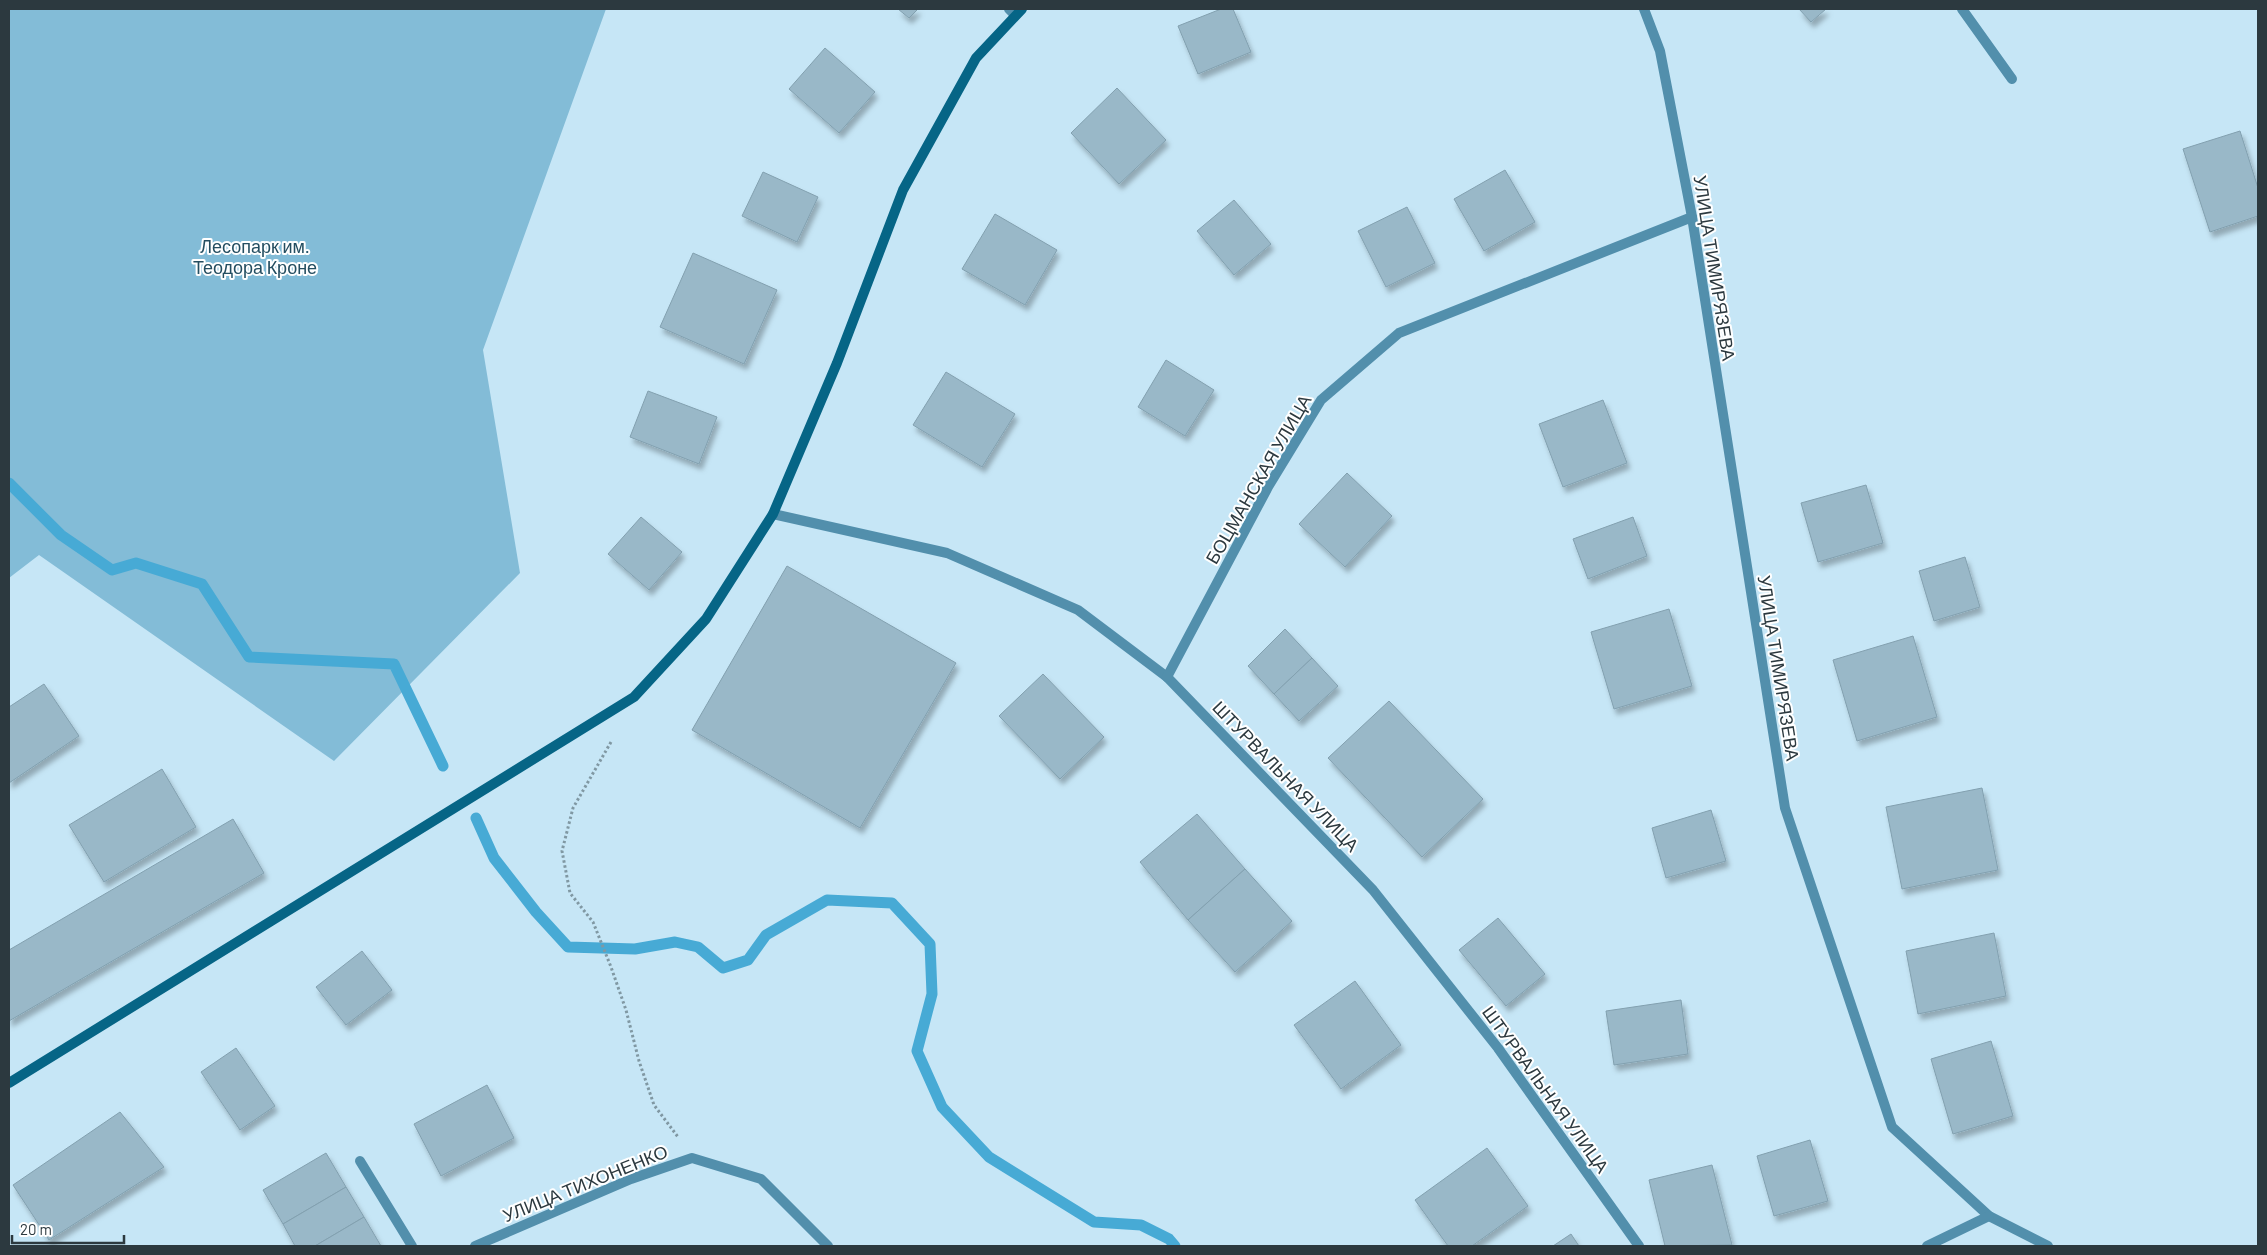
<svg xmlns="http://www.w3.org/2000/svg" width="2267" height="1255" viewBox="0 0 2267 1255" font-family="Barlow,sans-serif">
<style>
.green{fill:#83bcd7}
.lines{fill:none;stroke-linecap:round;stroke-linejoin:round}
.stream{stroke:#47aad5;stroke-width:11}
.building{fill:#99b8c8;stroke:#82a0af;filter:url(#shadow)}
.path{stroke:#8098a3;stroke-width:3;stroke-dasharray:2.5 2.5;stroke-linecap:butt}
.lane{stroke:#528fac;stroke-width:10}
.street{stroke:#528fac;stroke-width:10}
.secondary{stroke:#066586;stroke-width:10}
.labels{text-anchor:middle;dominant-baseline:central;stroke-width:4;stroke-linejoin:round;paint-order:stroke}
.park-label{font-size:18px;fill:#244e61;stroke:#fff}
.street-label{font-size:18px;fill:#2c393f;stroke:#fff}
</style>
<defs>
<filter id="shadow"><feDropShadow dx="3" dy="5.5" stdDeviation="2.5" flood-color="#0004"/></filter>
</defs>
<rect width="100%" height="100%" fill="#c6e6f6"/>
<path class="green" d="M9,9H606L483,350L520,573L334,761L39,555L9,578Z"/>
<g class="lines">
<g class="stream">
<path d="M9,483L61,535L112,570L136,563L202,584L249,657L394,664L443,766"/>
<path d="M476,818L494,858L536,912L568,947L635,949L675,942L698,947L723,968L748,960L766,935L827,900L892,903L930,944L932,994L917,1051L942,1107L989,1157L1094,1222L1141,1225L1169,1239L1175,1246"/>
</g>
</g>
<g class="building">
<path d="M898,9H918L909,18Z"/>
<path d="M1221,9H1233L1251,52L1198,74L1178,26Z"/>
<path d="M1799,9H1826L1811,22Z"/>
<path d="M825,48L875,92L839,133L789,89Z"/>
<path d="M1117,88L1166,140L1119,184L1071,133Z"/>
<path d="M2240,131L2258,188V216L2210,232L2183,149Z"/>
<path d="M1505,170L1535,222L1484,251L1454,199Z"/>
<path d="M763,172L818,197L797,242L742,216Z"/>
<path d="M1234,200L1271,244L1234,275L1197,231Z"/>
<path d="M1407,207L1435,263L1386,287L1358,231Z"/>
<path d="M995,214L1057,250L1025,305L962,269Z"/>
<path d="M693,253L777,290L744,364L660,327Z"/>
<path d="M1166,360L1214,390L1185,436L1138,407Z"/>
<path d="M946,372L1015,414L982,467L913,425Z"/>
<path d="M648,391L717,417L699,464L630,437Z"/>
<path d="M1603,400L1627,463L1563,487L1539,424Z"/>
<path d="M1347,473L1392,516L1345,567L1299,524Z"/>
<path d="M1866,485L1883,543L1818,562L1801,503Z"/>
<path d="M641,517L682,552L649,590L608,554Z"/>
<path d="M1633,517L1647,556L1588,579L1573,539Z"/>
<path d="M1965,557L1980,607L1934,621L1919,571Z"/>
<path d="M787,566L956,663L860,828L692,730Z"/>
<path d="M1669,609L1692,686L1614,709L1591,632Z"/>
<path d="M1285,629L1312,658L1274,694L1248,666Z"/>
<path d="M1913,636L1937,717L1857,741L1833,660Z"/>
<path d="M1312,658L1338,686L1299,721L1274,694Z"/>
<path d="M1043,674L1104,737L1060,779L999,716Z"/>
<path d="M44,684L79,736L9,783V707Z"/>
<path d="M1389,701L1483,799L1422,857L1328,758Z"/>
<path d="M162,769L196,827L104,882L69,825Z"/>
<path d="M1982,788L1998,870L1902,889L1886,807Z"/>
<path d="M1711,810L1726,861L1666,878L1652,828Z"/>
<path d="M1197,814L1245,869L1188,920L1140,862Z"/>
<path d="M233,819L264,873L9,1021V950Z"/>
<path d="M1245,869L1292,921L1235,972L1188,920Z"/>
<path d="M1498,918L1545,974L1506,1006L1459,950Z"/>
<path d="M1994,933L2006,996L1918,1014L1906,951Z"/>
<path d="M362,951L392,990L346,1025L316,987Z"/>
<path d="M1355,981L1401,1045L1341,1089L1294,1025Z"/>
<path d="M1681,1000L1688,1054L1614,1065L1606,1011Z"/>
<path d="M1991,1041L2013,1116L1953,1134L1931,1059Z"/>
<path d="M236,1048L275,1106L240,1130L201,1072Z"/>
<path d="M487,1085L514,1138L441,1176L414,1124Z"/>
<path d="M120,1112L164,1167L49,1240L13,1185Z"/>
<path d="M1810,1140L1828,1201L1774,1216L1757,1156Z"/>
<path d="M1487,1148L1528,1206L1472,1246H1448L1415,1200Z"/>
<path d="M326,1153L346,1187L283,1224L263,1190Z"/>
<path d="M1712,1165L1732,1245L1665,1246L1649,1180Z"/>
<path d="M346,1187L364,1217L315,1246H295L283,1224Z"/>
<path d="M364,1217L381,1246H315Z"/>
<path d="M1571,1234L1579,1246H1553Z"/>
</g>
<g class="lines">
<path class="path" d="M611,742L573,808L562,851L570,893L593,922L611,967L626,1010L639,1061L654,1105L678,1137"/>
<path class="lane" d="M1009,9L1015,15"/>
<g class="street">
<path d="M1644,9L1660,51L1692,217L1785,808L1892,1127L1989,1216L2048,1246"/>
<path d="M1962,9L2012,79"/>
<path d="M773,514L947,553L1078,610L1167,677L1373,890L1498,1048L1639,1246"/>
<path d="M1167,677L1268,487L1321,400L1399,333L1692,217"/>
<path d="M360,1161L412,1246"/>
<path d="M475,1246L631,1179L692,1158L761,1179L828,1246"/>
<path d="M1927,1246L1989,1216"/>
</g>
<path class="secondary" d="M9,1083L634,697L706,619L773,514L837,363L903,190L976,58L1022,9"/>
</g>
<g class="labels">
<g class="park-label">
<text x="255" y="246">Лесопарк им.<tspan x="255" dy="21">Теодора Кроне</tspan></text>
</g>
<g class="street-label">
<text transform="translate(1715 268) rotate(81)">УЛИЦА ТИМИРЯЗЕВА</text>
<text transform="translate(1258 479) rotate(-60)">БОЦМАНСКАЯ УЛИЦА</text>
<text transform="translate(1779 668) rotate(81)">УЛИЦА ТИМИРЯЗЕВА</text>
<text transform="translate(1286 776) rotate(46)">ШТУРВАЛЬНАЯ УЛИЦА</text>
<text transform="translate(1546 1089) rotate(54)">ШТУРВАЛЬНАЯ УЛИЦА</text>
<text transform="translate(585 1183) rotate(-22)">УЛИЦА ТИХОНЕНКО</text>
</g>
</g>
<rect width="2267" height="1255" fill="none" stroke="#2c393f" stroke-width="20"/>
<path d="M12 1235v8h112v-8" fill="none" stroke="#2c393f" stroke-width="2.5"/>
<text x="20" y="1235" font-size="15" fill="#2c393f" stroke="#ffffff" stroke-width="4" paint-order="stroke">20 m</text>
</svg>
